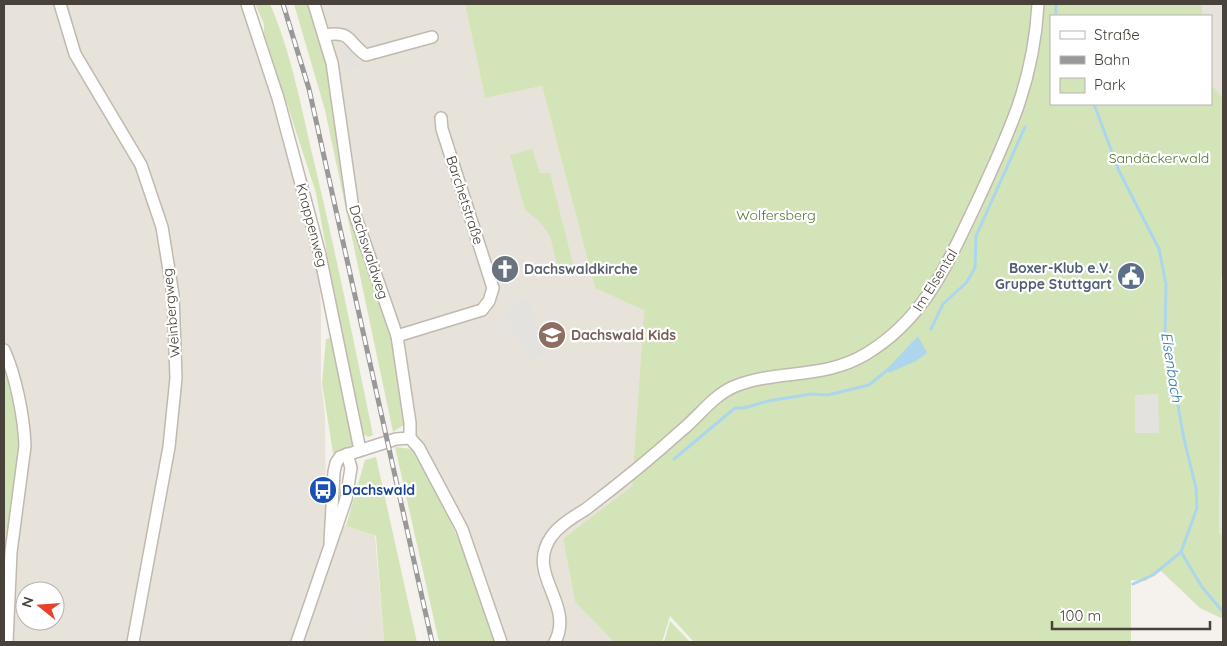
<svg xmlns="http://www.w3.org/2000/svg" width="1227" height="646" viewBox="0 0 1227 646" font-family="Quicksand,sans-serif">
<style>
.residential{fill:#e8e3da;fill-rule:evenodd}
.green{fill:#d3e5b8}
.parking{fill:#e4e2df}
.water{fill:#add5ec}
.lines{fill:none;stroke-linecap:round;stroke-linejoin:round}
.stream{stroke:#add5ec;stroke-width:3}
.street-casing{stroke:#c0b9af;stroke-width:14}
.street{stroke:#fff;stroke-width:11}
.rail-casing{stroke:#999;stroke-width:5}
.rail{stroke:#fff;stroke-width:3;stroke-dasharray:9;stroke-linecap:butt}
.labels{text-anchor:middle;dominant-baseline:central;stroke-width:4.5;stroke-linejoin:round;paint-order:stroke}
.park-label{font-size:14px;fill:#4e7730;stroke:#fff}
.street-label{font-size:14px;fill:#49423a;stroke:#fff}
.service-label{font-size:14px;font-weight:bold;fill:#4e5e75;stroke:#fff;text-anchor:end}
.worship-label{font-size:14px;font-weight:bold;fill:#5b616d;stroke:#fff;text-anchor:start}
.education-label{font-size:14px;font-weight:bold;fill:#785e54;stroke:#fff;text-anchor:start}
.transit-label{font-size:14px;font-weight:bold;fill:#164399;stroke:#fff;text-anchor:start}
.water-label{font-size:15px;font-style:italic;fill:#387ca5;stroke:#fff}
</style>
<rect width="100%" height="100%" fill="#f5f1ec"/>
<g class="residential">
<path d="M4,4H248L318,256L321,311V381L325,417L326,519L375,536L384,642H4L5,553L23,440L4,366ZM25,591H55V621H25Z"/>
<path d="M314,4H465L485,98L542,86L595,288L644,309L632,487L563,540L575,602L614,642H504L462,529L410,438L353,209Z"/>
<path d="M1202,4H1223V98L1211,84V16H1202Z"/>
<path d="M1223,276V534H1219L1221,277Z"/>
</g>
<g class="green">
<path d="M255,4H270C291,52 301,106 313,157C335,249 354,342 373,435L369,437L360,433L316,193L264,33V24Z"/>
<path d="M294,4H311L328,56L352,209L394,335L405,424L393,432L325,110Z"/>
<path d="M465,4H1202V16H1051V104H1211V84L1223,98V276L1221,277L1219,534H1223V619L1200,608L1160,570L1145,581L1131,580V642H694L670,616L662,642H614L575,602L563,539L632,486L644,310L595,288L542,86L485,98Z"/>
<path d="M532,149L540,173H550L573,264L558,268L550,236L539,221L525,210L510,155Z"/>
<path d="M335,337L354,446L333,453L322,383L326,339Z"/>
<path d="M4,366L23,440L4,568Z"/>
<path d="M395,447L413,449L419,457L466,555L496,642H439Z"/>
<path d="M376,457L417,642H384L376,536L346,526L365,460Z"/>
<path d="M670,621L690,642H664Z"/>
</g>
<g class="parking">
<path d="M349,43L360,65L345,73L340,49Z"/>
<path d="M528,297L547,352L533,360L502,315L516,302Z"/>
<path d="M1158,394L1159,433H1135V395Z"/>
</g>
<path class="water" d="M918,336L927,353L916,361L889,373L887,369Z"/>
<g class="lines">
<g class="stream">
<path d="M1056,13V4"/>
<path d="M1094,104L1119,171L1159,249L1166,284L1165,335L1184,439L1196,488L1197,508L1181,552L1153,575L1133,584"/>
<path d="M931,329L943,304L966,283L975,268L976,236L1025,127"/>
<path d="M674,459L735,408H744L768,401L811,394L828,395L869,385L896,363"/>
<path d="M1181,552L1202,587L1223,612"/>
</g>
<defs>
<g id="street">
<path d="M60,4L75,54L141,165L162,227L173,295L176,378L169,447L133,642"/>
<path d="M247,4L278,98L320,255L360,450"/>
<path d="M314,4L332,63L353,209L397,336L410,423V438"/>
<path d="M325,35C352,30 348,43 366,55L432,37"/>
<path d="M397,336L482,310L489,301L493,288L442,129L441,118"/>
<path d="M4,350C16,376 24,418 25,446L11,552L7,642"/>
<path d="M330,542L334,472L336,463L340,457L396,439L410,438L419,448L462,529L501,642"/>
<path d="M297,642L346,499L351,468L347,454"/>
<path d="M555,642C575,603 525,575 551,537C559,525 574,517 586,509C619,484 651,458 682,430C699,416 713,396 733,387C775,369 823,380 866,354C926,318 948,262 977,202C1009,133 1034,81 1038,4"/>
</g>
</defs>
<use href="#street" class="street-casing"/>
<use href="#street" class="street"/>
<defs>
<path id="rail" d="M283,4L309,89L432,642"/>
</defs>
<use href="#rail" class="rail-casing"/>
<use href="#rail" class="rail"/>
</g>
<defs>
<symbol id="church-disc" viewBox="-11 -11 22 22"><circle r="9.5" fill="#6b7280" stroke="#fff"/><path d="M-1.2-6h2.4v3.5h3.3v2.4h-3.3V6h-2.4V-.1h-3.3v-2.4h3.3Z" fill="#fff"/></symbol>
<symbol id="civic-disc" viewBox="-11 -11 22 22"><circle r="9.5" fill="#5c6f8a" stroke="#fff"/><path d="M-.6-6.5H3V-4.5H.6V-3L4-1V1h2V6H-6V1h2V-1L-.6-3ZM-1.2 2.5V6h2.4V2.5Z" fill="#fff"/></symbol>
<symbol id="school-disc" viewBox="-11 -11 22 22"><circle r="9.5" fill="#8d6e63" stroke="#fff"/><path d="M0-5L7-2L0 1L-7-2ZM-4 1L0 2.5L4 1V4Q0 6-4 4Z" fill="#fff"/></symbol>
<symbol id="bus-disc" viewBox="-11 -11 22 22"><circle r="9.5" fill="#1a4fb4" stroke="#fff"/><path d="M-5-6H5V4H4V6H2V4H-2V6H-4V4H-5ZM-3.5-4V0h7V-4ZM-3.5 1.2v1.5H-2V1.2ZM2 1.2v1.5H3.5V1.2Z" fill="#fff"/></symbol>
</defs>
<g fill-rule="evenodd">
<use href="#church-disc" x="489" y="253" width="32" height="32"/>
<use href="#civic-disc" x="1115" y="260" width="32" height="32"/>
<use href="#school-disc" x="536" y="319" width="32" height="32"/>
<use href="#bus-disc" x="307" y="474" width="32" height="32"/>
</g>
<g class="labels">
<g class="park-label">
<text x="1159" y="158">Sandäckerwald</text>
<text x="776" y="215">Wolfersberg</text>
</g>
<g class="street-label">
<text transform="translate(465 200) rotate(72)">Barchetstraße</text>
<text transform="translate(312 225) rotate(75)">Knappenweg</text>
<text transform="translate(369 252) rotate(72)">Dachswaldweg</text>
<text transform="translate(935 280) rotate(-58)">Im Elsental</text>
<text transform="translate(171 313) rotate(-95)">Weinbergweg</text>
</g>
<g class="service-label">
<text x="1112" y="268">Boxer-Klub e.V.<tspan x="1112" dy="16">Gruppe Stuttgart</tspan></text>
</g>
<g class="worship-label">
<text x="524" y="269">Dachswaldkirche</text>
</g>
<g class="education-label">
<text x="571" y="335">Dachswald Kids</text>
</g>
<g class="transit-label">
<text x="342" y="490">Dachswald</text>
</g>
<g class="water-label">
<text transform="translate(1172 367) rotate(81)">Elsenbach</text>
</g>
</g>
<rect width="1227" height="646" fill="none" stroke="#49423a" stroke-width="10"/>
<rect x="1050" y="15" width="162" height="90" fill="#ffffff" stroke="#b6b3b0"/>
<rect x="1060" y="31" width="25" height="8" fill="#ffffff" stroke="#b6b3b0"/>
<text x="1094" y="40" font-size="15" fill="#49423a">Straße</text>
<rect x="1060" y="56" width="25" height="8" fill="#999999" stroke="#b6b3b0"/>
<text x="1094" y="65" font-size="15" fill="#49423a">Bahn</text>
<rect x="1060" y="78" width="25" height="15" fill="#d3e5b8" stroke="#b6b3b0"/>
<text x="1094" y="90" font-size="15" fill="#49423a">Park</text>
<g transform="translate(40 606) rotate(287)"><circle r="24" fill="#ffffff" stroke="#b6b3b0"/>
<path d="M0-4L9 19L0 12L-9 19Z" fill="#ea412d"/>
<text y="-8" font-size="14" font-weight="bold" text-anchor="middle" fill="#49423a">N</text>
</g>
<path d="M1052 621v8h158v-8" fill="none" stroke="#49423a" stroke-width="2.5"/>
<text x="1060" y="621" font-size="15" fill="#49423a" stroke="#ffffff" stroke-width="4" paint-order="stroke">100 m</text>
</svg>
